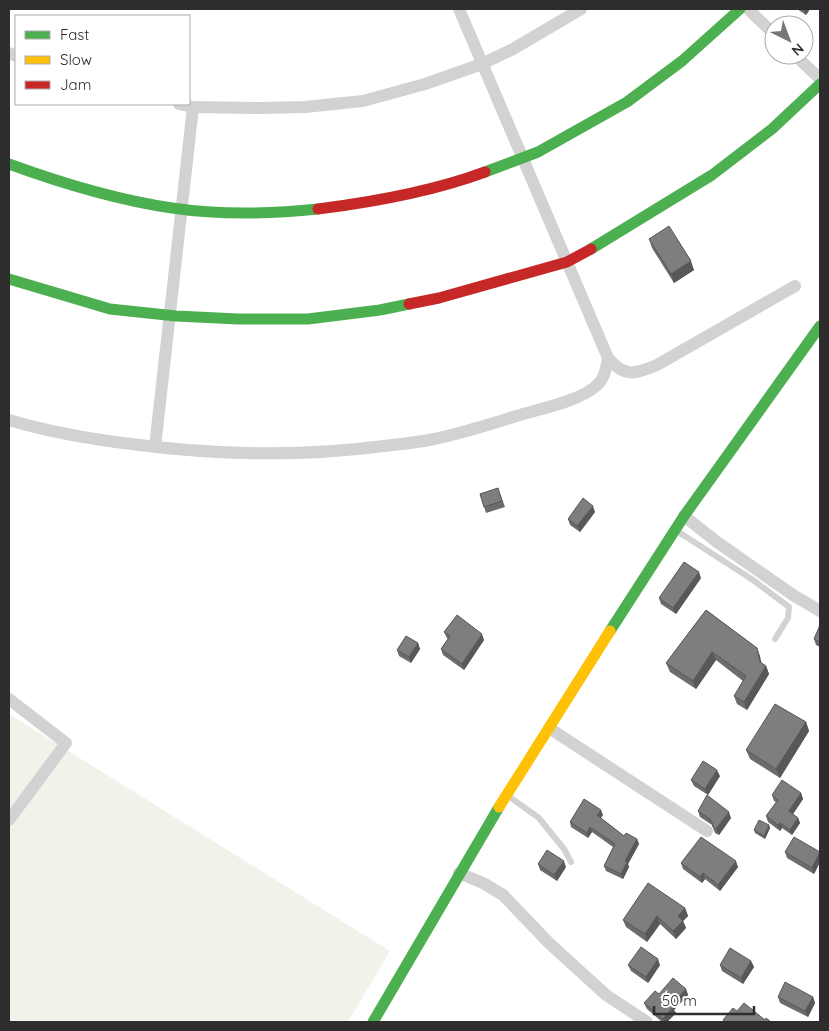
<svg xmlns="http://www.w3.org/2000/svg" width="829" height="1031" viewBox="0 0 829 1031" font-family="Quicksand,sans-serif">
	<rect width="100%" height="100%" fill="#fff"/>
	<path fill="#f1f3eb" d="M9,714L390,951L348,1022H9Z"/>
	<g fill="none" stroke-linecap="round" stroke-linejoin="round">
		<path stroke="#d2d2d2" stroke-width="6" d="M677,531L753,580L789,607L788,618L775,639
			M507,795L539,818L564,849L571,862"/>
		<path stroke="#d2d2d2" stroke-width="12" d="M459,9L608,358C625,378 634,374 657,365L795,286
			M748,9L774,34
			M9,53L16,56
			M795,55L820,79
			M179,104L193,107L259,108L305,107L363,101L425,84L482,64L513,49L581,9
			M9,420C49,432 90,439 131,444C215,455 300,457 384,446C399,444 414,443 429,440C460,434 490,424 520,415C540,409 583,400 597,385C605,378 606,368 608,358
			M155,447L193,107
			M684,516L717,542L793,595L820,611
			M9,699L66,743L9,820
			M549,728L707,831
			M459,873L483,883L503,895L549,943L606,995L647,1022"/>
		<path stroke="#4caf50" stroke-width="11" d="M9,164C61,183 117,200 172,208C219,215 271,214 318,209
			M485,172L538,152L627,102L682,61L740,9
			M591,249L712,175L772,129L820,84
			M9,279L110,309L176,316L238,319H308L380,310L409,304
			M610,631L684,516L820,326
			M373,1022L499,807"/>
		<path stroke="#ffc107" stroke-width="11" d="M499,807L610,631"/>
		<path stroke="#c62828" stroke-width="11" d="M318,209C374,202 431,192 485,172
			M409,304L439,298L567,262L591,249"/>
	</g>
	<path fill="#6c6c6c" d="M797,9H810L806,15Z
		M649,239L694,270L674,283L652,248Z
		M498,488L505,507L486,513L480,494Z
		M595,512L580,532L570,525L568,519Z
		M701,578L676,614L661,604L659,598Z
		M706,610L757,648L761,663L766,666L769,674L747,710L737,704L734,696L743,681L716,660L696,689L670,672L666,663Z
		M820,625V647L816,645L814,639Z
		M444,632L484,640L464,670L443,655L441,649L448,639L447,638Z
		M418,643L420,649L411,663L399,656L397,650Z
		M806,722L809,731L780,778L750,759L746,750Z
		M720,776L708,795L694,786L691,780Z
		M801,793L803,799L793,814L798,818L800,823L792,835L782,828L780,831L768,822L766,816L776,802L774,801L772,795Z
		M698,811L731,818L719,835L715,833L712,825L700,817Z
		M603,815L601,818L624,836L637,839L639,844L628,864L629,867L623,879L606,871L604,866L613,847L592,832L588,838L571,827L570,822Z
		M769,825L770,828L765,839L755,833L754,830Z
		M785,852H820V862L814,874L787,858Z
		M681,863L738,867L720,891L705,879L702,883L683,869Z
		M538,864L566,867L557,881L540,870Z
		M685,908L688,916L683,921L686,928L676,939L660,924L647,942L626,927L623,920Z
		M751,961L754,967L743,984L722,971L720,965Z
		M628,965H660L648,983L631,971Z
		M686,989L688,995L674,1010L676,1013L667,1022H662L647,1009L644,1003L659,994Z
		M778,997H813L815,1003L808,1017L780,1003Z"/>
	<path fill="#585858" d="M805,9H810L806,15L804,11Z
		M691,261L694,270L674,283L671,274Z
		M593,506L595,512L580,532L577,526Z
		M699,572L701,578L676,614L673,608Z
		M482,634L484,640L464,670L462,664Z
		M418,643L420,649L411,663L409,657Z
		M757,648L760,656L763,670L760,662Z
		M712,652L716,660L696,689L693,681Z
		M766,666L769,674L747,710L744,702Z
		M806,722L809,731L780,778L776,769Z
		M717,770L720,776L708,795L705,789Z
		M801,793L803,799L791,817L789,811Z
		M601,810L603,815L599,820L597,815Z
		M729,812L731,818L719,835L716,829Z
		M798,818L800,823L792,835L790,830Z
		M780,823L782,828L780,831L778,825Z
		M769,825L770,828L765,839L764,836Z
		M590,827L592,832L588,838L587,833Z
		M637,839L639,844L628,864L629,867L623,879L621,874L625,861Z
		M820,852V862L814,874L812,868Z
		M564,861L566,867L557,881L554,875Z
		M736,861L738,867L720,891L718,885Z
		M703,873L705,879L702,883L700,877Z
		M685,908L688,916L683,921L686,928L676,939L673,931L678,916Z
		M657,916L660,924L647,942L645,934Z
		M658,959L660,965L648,983L646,977Z
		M751,961L754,967L743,984L741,978Z
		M686,989L688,995L674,1010L676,1013L667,1022H664L663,1019L671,1005Z
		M813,997L815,1003L808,1017L805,1011Z"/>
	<path fill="#7e7e7e" stroke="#585858" d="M669,226L691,261L671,274L649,239Z
		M498,488L502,501L484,507L480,494Z
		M583,498L593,506L577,526L568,519Z
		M684,562L699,572L673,608L659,598Z
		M706,610L757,648L760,662L766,666L744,702L734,696L746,676L712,652L693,681L666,663Z
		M457,615L482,634L462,664L441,649L450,636L444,632Z
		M820,625V642L814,639Z
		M406,636L418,643L409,657L397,650Z
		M775,704L806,722L776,769L746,750Z
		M703,761L717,770L705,789L691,780Z
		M782,780L801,793L789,811L798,818L790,830L780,823L778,825L766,816L778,800L772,795Z
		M707,795L729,812L716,829L713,827L712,822L710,819L698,811Z
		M584,799L601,810L597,815L624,836L626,833L637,839L625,861L627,862L621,874L604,866L615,844L590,827L587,833L570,822Z
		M759,820L769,825L764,836L754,830Z
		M701,837L736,861L718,885L703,873L700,877L681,863Z
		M794,837L820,852L812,868L785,852Z
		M547,850L564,861L554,875L538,864Z
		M648,883L685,908L678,916L683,921L673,931L657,916L645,934L623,920Z
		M641,947L658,959L646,977L628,965Z
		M730,948L751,961L741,978L720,965Z
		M673,978L686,989L671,1005L673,1007L663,1019L644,1003L655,991L659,994Z
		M785,982L813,997L805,1011L778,997Z
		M744,1003L765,1020L766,1018L771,1022H726L723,1020L733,1008L737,1011Z"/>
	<rect width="829" height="1031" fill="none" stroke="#2d2d2d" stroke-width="20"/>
	<rect x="15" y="15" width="175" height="90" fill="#ffffff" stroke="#ababab"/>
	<rect x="25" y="31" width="25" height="8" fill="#4caf50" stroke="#ababab"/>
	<text x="60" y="40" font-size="15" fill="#2d2d2d">Fast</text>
	<rect x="25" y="56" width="25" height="8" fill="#ffc107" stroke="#ababab"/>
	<text x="60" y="65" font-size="15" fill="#2d2d2d">Slow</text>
	<rect x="25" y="81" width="25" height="8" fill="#c62828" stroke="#ababab"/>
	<text x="60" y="90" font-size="15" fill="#2d2d2d">Jam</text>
	<g transform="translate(789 40) rotate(138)"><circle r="24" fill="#ffffff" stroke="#ababab"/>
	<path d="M0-4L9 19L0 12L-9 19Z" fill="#767676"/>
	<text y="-8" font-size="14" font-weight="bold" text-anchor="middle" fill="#2d2d2d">N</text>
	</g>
	<path d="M654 1006v8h100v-8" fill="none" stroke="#2d2d2d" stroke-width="2.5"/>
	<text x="662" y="1006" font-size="15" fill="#2d2d2d" stroke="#ffffff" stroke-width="4" paint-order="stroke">50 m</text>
</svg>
